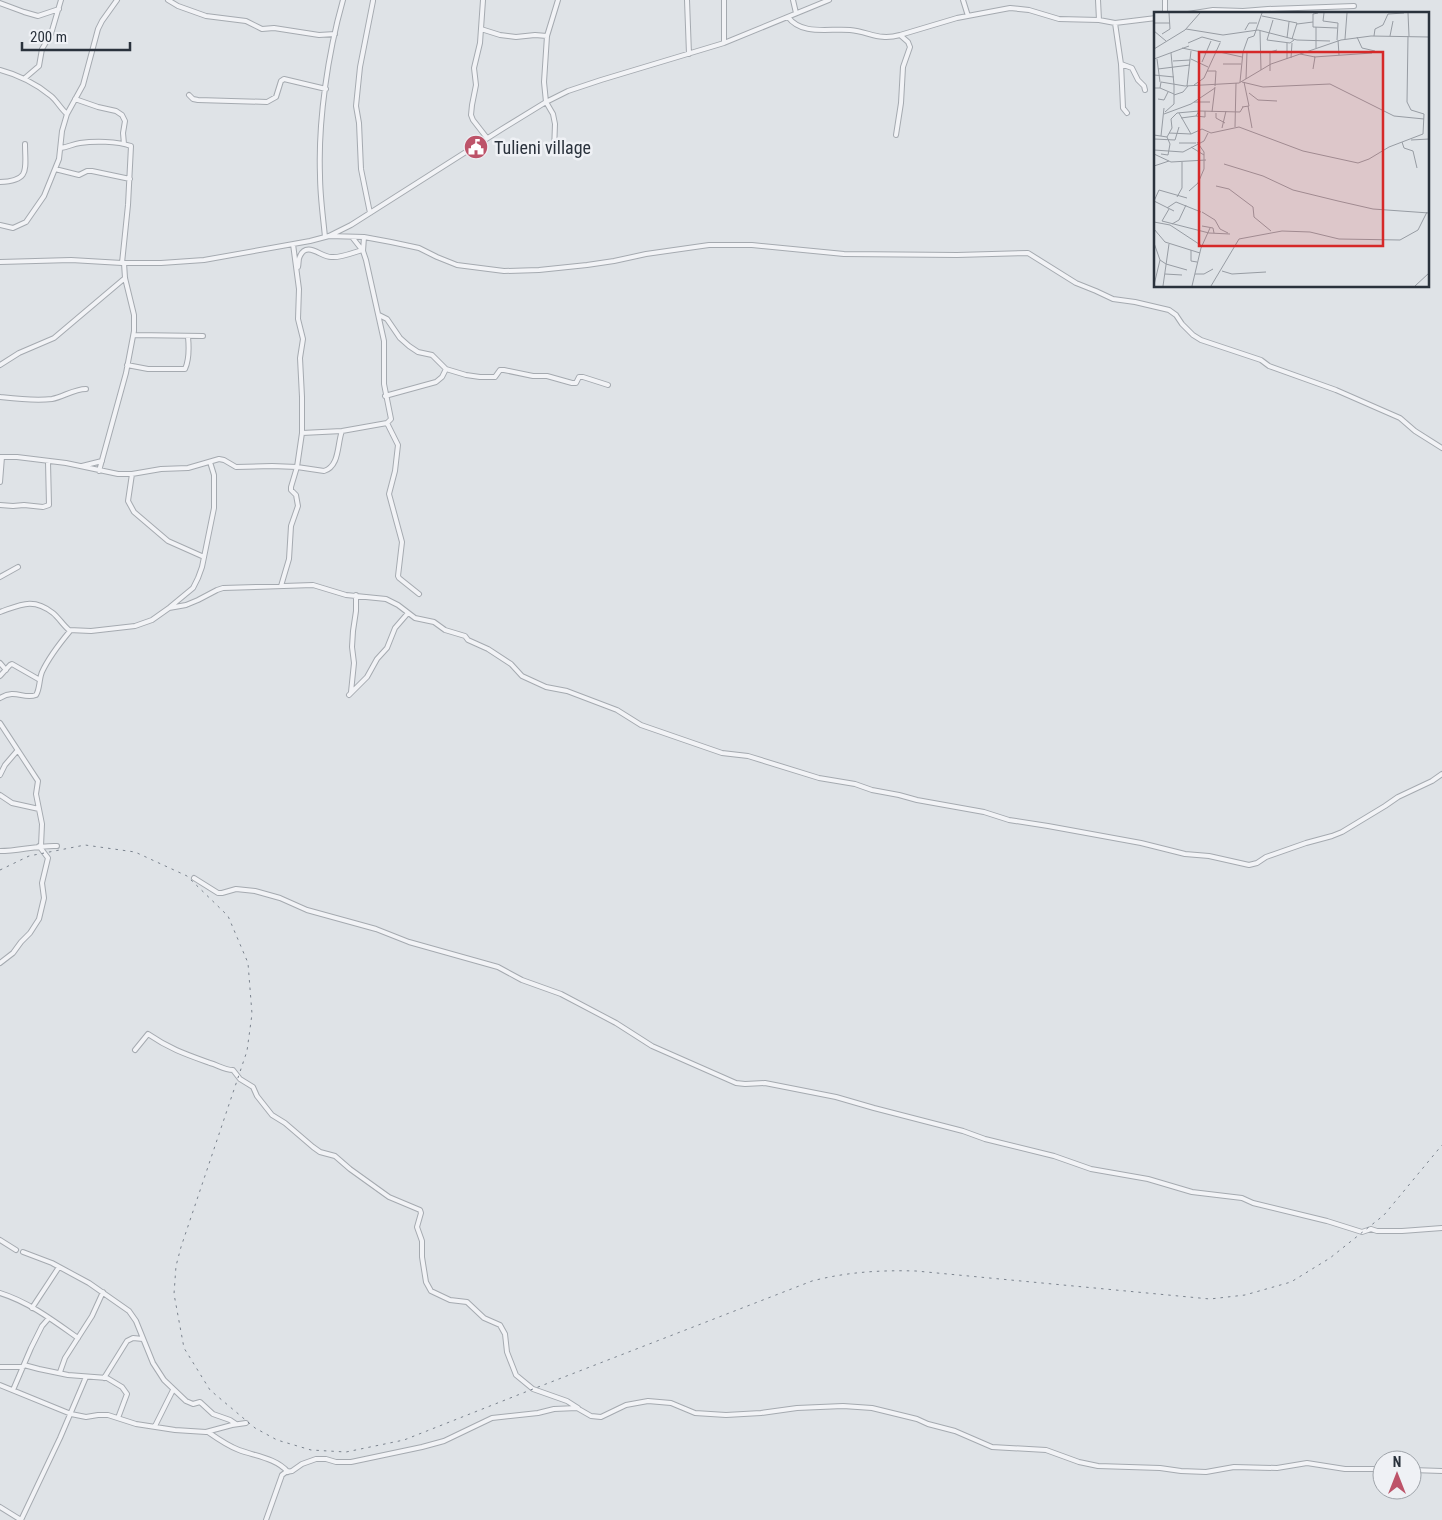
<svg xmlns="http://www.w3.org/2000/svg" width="1442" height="1520" viewBox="0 0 1442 1520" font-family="'Roboto Condensed',sans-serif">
	<rect width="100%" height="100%" fill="#dfe3e7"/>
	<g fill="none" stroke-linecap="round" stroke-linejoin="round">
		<g stroke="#a5aab0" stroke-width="6">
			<path id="minor" d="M168,0L178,6L206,16L246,21L262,29L274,28L319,35L335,34
				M483,0L480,43L474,68L476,85L472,105L471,115L473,120L487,138
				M687,0L689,54
				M724,0V43
				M793,0L796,13
				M963,0L968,16
				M1098,0L1099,20
				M0,3L24,12L38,16L59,9
				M1165,14V0
				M1188,14L1213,10L1243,11L1268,9L1354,6
				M788,17C802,36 830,28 850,30C870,32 879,41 900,35L908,42L910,47L903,67L901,103L896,135
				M1115,23L1121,64L1132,68L1138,80L1144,86L1145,90
				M481,29L500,35L516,37L535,35L547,36
				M900,35L957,18L1010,8L1029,10L1059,19L1099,20L1115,23L1156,18
				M1121,64L1123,108L1127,113
				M0,70C19,75 35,83 51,96C57,101 61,109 67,114
				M25,78L39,66L42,49L51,34L61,0
				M189,95L193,99L198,100L267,102L276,97L281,81L284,79L326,89
				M75,99L98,107L116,111L122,115L125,121L123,133L124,144
				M61,148C68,147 73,144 80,143C94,141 117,141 131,146L128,205L122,263
				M554,151L555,124L553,114L546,102L544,82L547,36L558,0
				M55,169L79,175L87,171H92L130,179
				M0,182C31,181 25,169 25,144
				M370,213L361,169L359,123L356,106L360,67L373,1
				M0,225L13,228L26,222L44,196L59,159L62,131L67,114L83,85L98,29L102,21L117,0
				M329,236L364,237L391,242L419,248L437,257L457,265L504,271L539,270L587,265L614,261L646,254L709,245H752L844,254L957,255L1028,253L1076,283L1096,291L1113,299L1135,302L1169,310L1176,315L1182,324L1193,335L1201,340L1261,360L1269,366L1336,390L1400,418L1415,431L1442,448
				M325,237C323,216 320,196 320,175C318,120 328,53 343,0
				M363,251L364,237
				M0,262L71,260L122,263H161L204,260L310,241L329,236L351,225L502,129L546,102L568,91L601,80L724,43L829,0
				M298,267C299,263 298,259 300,256C307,241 321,257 331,257C341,258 352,253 362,250
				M379,315L387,319L400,338L409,346L418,352L432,355L446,369L466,375L480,377H495L500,370H504L533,376H547L572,383H576L579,377H583L608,385
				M134,335L203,336
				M0,365L19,353L54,338L125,278
				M127,365L148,369H185C189,360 189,347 188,337
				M385,396L436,382L442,377L446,369
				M0,397C18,399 34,401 52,399C63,397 74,389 86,389
				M387,423L398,445L395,471L389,494L402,542L398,576L399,578L419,594
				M302,433L342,431L387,423L391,419L384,384V341L366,260L363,251L352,237
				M0,457H17L66,463L118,474H132L161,469L188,468L219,459L224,460L236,467L272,466L297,467L324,471C340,466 337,444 342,431
				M82,466L102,461
				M99,471L126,373L134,331V315L125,278L124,263
				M132,474L128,501L134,512L168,541L204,557
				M0,482L2,457
				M0,505L13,506L24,505L43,507L49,505L48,462
				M0,577L18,567
				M281,586L289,559L291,526L298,506L296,495L291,490V487L297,467L302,433V397L300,358L303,339L298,319L299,289L293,244
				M170,607L193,588L198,578L202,567L214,508V475L210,462
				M0,612C20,605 33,597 53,613C59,618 63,625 69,630L91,631L135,626L152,620L169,608L186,605L198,600L217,590L223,588L313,585L346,595L386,599L398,605L415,618L434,622L445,630L465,636L468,640L488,649L511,664L522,676L546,687L567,691L617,710L641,725L722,753L748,756L819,778L855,784L872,790L899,795L917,800L984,812L1009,820L1048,826L1141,843L1185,854L1209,856L1249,865L1257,863L1266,857L1306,843L1332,836L1342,832L1385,806L1398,797L1432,781L1442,774
				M0,663L6,670
				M0,676L10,665L12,664L40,680
				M351,692L354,663L352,647L353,631L356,611V595
				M349,695L367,677L377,659L387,648L395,628L408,613
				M0,698C16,688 23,700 36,695C40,689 39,679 42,672C49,657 60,643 70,631
				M0,723L38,781L36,794L42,824L41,846
				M0,775L5,765L17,751
				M0,795L12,803L39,809
				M0,851C19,851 38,845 57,846
				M194,878L218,893H222L236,889L255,891L280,898L307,910L376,929L409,942L498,967L522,980L561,994L616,1023L652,1046L736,1083L745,1084L765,1083L836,1097L874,1108L963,1131L985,1139L1054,1156L1091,1169L1148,1179L1192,1192L1242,1198L1253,1203L1327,1221L1362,1232L1371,1229L1377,1231H1402L1442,1228
				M0,963L13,953L21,942L30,933L39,919L44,898L42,883L48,858L39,846
				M135,1050L148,1034C170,1049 185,1054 210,1063C218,1065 224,1070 233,1070L240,1079L253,1087L257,1096L272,1115L285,1123L313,1147L320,1152L335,1156L350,1169L389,1197L420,1210L421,1213L417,1227L422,1241V1257L426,1282L431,1291L450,1300L467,1302L484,1318L500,1325L505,1334L507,1352L516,1375L533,1389L567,1401L578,1408
				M0,1240L16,1250
				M23,1252L52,1263L89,1283L129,1311L136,1321L153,1363L164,1380L186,1401L193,1404L200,1402L213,1414L230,1420L236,1424
				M0,1293C29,1302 54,1321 78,1338
				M32,1308L59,1267
				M24,1365L39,1369L68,1375L107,1378L122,1387L127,1394L118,1418
				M0,1367H23
				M60,1372L65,1358L92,1316L103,1292
				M104,1378L127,1341L133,1338L143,1339
				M0,1385L71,1414L86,1417L98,1415H108L136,1424L175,1430L206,1432L232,1425L246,1423
				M13,1390L31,1348L42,1326L49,1318
				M155,1426L173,1390
				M208,1432C218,1439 228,1446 239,1450C255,1456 276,1458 288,1472
				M1412,1470L1442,1471
				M0,1507L21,1520
				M21,1520L60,1438L86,1377
				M266,1520L282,1475L286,1472L292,1471L302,1464L316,1459H326L336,1462H351L422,1447L444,1441L492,1418L538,1413L554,1409L577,1408L591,1416L601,1417L626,1405L648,1401L671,1403L695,1413L726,1415L761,1413L797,1408L843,1406L872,1408L917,1419L928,1424L955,1431L992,1447L1046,1450L1079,1462L1098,1466L1160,1468L1181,1471L1206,1472L1234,1467L1277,1468L1307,1463L1345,1469H1382"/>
		</g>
		<use href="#minor" stroke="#f2f3f6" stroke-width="4"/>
		<path stroke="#7b838e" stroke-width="1" stroke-dasharray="2.5 5" stroke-linecap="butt" d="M0,870L29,856L85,845L135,852L187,876L228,916L248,963L252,1014L247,1051L181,1247L176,1266L174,1294L184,1348L210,1390L255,1428L277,1440L311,1450L346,1452L404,1440L533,1389L812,1281C847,1272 880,1270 916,1271L1210,1299L1245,1295L1291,1282L1330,1258L1384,1215L1442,1145"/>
	</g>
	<defs>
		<g id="civic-disc" transform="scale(1.25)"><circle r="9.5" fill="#bd5369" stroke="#eff1f5"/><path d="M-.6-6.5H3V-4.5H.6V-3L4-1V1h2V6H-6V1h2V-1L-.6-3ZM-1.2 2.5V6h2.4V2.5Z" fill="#fff"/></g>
	</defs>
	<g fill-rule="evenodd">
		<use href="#civic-disc" x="476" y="147"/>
	</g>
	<g text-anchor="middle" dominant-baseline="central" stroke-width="5" stroke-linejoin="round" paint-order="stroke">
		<g font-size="18" fill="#2a323c" stroke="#eff1f5" text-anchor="start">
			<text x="494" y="147">Tulieni village</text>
		</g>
	</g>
	<g transform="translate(1154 12)">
		<rect width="275" height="275" fill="#dfe3e7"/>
		<path fill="none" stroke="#979ca3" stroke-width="1" d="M164,1L159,2V15L183,16M170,1L169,9L184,11L183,28M254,1L255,24M108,4L143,11L138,27M119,8L113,28L136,31L140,28M0,11H16M143,12L159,10M32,17L69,23L104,18L143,28L176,29M91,18L95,11H103M0,19L12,29M106,19L107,58M8,22L16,17L15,1M220,24L221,17L229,13L234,2L250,1M236,24L239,9M203,25L208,36L221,39M133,26L135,10M191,27L193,1M184,28L185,43M34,31L48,25L67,30M133,31V47M28,36L52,41M162,36V15M0,37L31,18L46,1M61,39L88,45M17,41L20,73M146,42L161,45L159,57M160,45L218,41M137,46L138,31M0,47L35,34M3,47L6,70M37,47L54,55M19,49L36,48M48,50L57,29M69,52H87M4,57L36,53M53,59H62L61,74M116,59V40L123,38M0,63L20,65M92,67L93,40M86,70L89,40L94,26L100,24L108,1M88,70L109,75L176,72L240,104L270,107M40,73L50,66L66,31M33,74L37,39M0,76H6L7,70L31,74L85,71L117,52L187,28L217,24L275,25M6,76L20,82M95,81L104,88L123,89M20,83L29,80L34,74M4,87L10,88L14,80M40,90H56M94,94L98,116M88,95L95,94L90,70M11,100L20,92V73M58,100L61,75M25,101L37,122M62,101V106L71,111M10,102L37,92L61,76M42,104L51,105V99M27,106L42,104L45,99M81,115L82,71M68,116L72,99M15,121L37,122L48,117L57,121L85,115L149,139L204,151L215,147L235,135L269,122L270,102L257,98L253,90L254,24M0,123L13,125L18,116L17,107L23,101L45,99L86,100L89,95M7,124L10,96M0,127L21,128L25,115M257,128L275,127M43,130L50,140V148M248,130L250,136L259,139L263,156M25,131H42M37,135L50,143M0,138L29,140L50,129L54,121M0,142L17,150L52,148M7,142L14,143L16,132L13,125M70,152L109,164L139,178L184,189L219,197L275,201M0,154L15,149M62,174L75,177L99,195L100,205L117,219M5,178L0,189L20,199M5,178L33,186M35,179L44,171L50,157V148M23,185L28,176V150M13,196L22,190L47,200M15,197L8,209L55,221L76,222M48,200L61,208L66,217L74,221M0,210L16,213L48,234M18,212L25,208L32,193M48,214L59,216L60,221M0,217L11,230L46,241M0,231L6,248L12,252M37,238V249L43,250M12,252L33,258M68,259L78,262L112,260M11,262L28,263M41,262H50L59,257M0,273L6,248M9,274L15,232M38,274L47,236L56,216M57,274L85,227L128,219L156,220L185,227L246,228L264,218L273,200M261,274L275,261"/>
		<path fill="#d62828" fill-opacity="0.15" stroke="#d62828" stroke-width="2.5" d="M45,40H229V234H45Z"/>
		<rect width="275" height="275" fill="none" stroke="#2a323c" stroke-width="2.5"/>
	</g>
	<g transform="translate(1397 1475)"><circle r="24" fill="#eff1f5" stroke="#a0a5ab"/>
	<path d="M0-4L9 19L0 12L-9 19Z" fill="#bd5369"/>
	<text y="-8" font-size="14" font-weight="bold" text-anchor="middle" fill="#2a323c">N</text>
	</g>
	<path d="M22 42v8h108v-8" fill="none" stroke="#2a323c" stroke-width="2.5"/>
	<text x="30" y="42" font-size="15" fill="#2a323c" stroke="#eff1f5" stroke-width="4" paint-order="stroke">200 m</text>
</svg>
